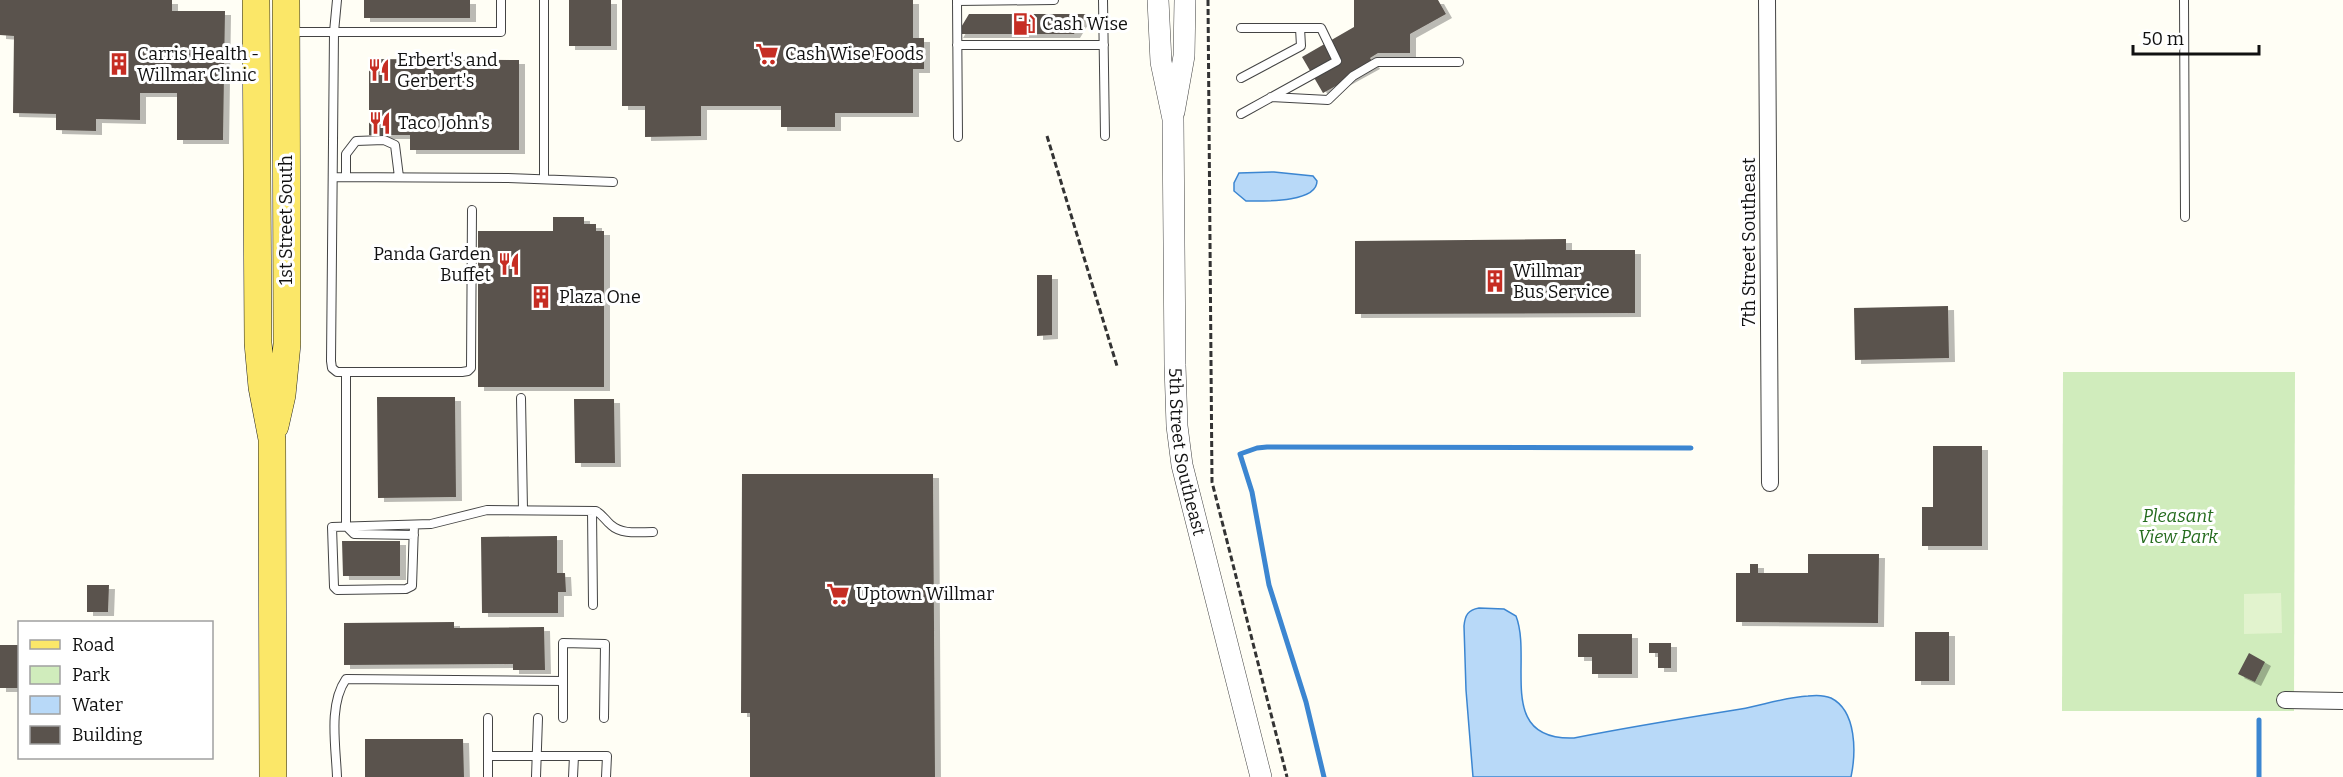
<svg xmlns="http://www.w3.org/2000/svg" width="2343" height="777" viewBox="0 0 2343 777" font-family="Bitter,serif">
	<defs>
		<filter id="shadow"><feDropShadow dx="6" dy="4" stdDeviation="0" flood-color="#0004"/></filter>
	</defs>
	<rect width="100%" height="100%" fill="#fffef5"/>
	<path fill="#d0ecbc" d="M2063,372H2295L2294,711H2062Z"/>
	<path fill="#e2f3ce" d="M2281,593L2282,633L2244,634V594Z"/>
	<path fill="#b8d9f8" stroke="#3c86d1" stroke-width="1.5" d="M1274,172L1313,176L1317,181C1317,203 1263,201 1246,201L1234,191V183L1239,173Z
		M1479,608L1504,609L1516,616C1533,660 1495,741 1574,738C1629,727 1685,718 1741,709C1763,705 1786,697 1808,696C1816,695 1824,695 1831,698C1857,711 1856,753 1851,777H1473L1466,690L1464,626C1465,615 1468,610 1479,608Z"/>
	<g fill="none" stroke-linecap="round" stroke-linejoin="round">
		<path stroke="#3c86d1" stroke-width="5" d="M1324,777L1306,702L1269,585L1252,492L1240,454L1257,448L1267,447L1691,448
			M2259,777V720"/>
	</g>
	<path fill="#5a534d" filter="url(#shadow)" d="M0,0H172V11H225L223,140H177V93H140V120L96,119V131L56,130V114L13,113L14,36L0,35Z
		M364,0H470V18H364Z
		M569,0H611V46H569Z
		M622,0H913V38H924V69H913V113H835V127H781V106H701V136L645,137V106H622Z
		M1354,0H1438L1446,14L1410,34V53H1378L1370,58L1374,65L1323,93L1302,57L1354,27Z
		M969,14H1086L1074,34H957Z
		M369,59L519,60V150H410V135H369Z
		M553,217H584V224H596V231H604V387H478V231H553Z
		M1566,239V250H1635V313L1355,314V241Z
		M1037,275H1052V335L1037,336Z
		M1948,306L1949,358L1855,360L1854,308Z
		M377,397H455L456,497L378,498Z
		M574,399H614L615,463H575Z
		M1933,446H1982V546H1922V507H1933Z
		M742,474H933L935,777H750V713H741Z
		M557,536V573H565L566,592H558V613H482L481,537Z
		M342,541H400V576H343Z
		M1808,554H1879L1878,623L1736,622V573H1750V564H1758V573H1808Z
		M87,585H109L108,612H87Z
		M454,622V628L544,627L545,670H513V664L344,665V623Z
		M1915,632H1949V681H1915Z
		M1578,634H1632V674H1592V657H1578Z
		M1649,643H1671V668H1658V653H1649Z
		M0,645H20V688H0Z
		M2249,653L2265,662L2255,682L2238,674Z
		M365,739H463L464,777H365Z"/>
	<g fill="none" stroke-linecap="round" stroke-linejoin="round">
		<g stroke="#444" stroke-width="10">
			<path id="service" d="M337,0L334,32H501V0
				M544,0V179
				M1103,0L1105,136
				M2184,0L2185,217
				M290,32H334L331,361L332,368L337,372H462L468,371L471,368L472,210
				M957,45H1104
				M1241,78L1301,46L1300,28
				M1271,97L1328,100L1353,76L1377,62H1459
				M1241,114L1337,61L1321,28H1241
				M958,137L957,1L1054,0
				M334,177L508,178L613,182
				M346,177V154L356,141L384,140L395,145L399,177
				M346,373V526L354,534L414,535
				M521,398L523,510
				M592,511L593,605
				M414,525L412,586L406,589L337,590L334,587L332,527L431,524L487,510L596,511C603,515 605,520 611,525C622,535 639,532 653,532
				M563,718V643L605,644L604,718
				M488,756H607L606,777
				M337,777C336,747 328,705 346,679L563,681
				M488,777V718
				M536,777L538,718
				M573,777L574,756"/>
		</g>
		<g stroke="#444" stroke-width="18">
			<path id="minor" d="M1767,0L1770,483
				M2285,700L2343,701"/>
		</g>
		<g stroke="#444" stroke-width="22">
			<g id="tertiary">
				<path id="s1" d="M1158,0L1161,62L1173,119L1175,365L1177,426L1182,465L1261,777"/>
				<path d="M1174,112L1184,56L1185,0"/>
			</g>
		</g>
		<g stroke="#222" stroke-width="28">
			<path id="primary" d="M256,0L258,343L262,387L272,439L273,777
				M275,426L282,395L287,344L286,0"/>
		</g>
		<path stroke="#333" stroke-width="3" stroke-dasharray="6 3" stroke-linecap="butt" d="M1208,0L1212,482L1287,777
			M1047,136L1117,366"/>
		<use href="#service" stroke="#fff" stroke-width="8"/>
		<use href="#minor" stroke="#fff" stroke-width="16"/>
		<use href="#tertiary" stroke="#fff" stroke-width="21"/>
		<use href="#primary" stroke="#fbe768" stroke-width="27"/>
	</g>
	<defs>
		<g id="fuel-bare" transform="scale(1.8)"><path d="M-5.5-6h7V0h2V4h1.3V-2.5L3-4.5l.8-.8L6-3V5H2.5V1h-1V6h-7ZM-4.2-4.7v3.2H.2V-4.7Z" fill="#c62d23" stroke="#fff" stroke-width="2.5" paint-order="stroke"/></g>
		<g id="supermarket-bare" transform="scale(1.8)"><path d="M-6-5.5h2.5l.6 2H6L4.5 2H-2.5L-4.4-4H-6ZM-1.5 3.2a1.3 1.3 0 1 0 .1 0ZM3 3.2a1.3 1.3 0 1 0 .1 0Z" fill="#c62d23" stroke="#fff" stroke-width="2.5" paint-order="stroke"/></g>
		<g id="building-bare" transform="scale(1.8)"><path d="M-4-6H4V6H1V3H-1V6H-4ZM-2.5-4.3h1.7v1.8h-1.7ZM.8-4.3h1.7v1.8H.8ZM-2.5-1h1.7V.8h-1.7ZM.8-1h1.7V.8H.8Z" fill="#c62d23" stroke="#fff" stroke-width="2.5" paint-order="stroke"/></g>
		<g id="restaurant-bare" transform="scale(1.8)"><path d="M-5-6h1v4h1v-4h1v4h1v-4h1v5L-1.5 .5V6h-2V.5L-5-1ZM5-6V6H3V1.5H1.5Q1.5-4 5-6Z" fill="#c62d23" stroke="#fff" stroke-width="2.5" paint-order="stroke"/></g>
	</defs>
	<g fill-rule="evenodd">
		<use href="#fuel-bare" x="1024" y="24"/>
		<use href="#supermarket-bare" x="767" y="54"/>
		<use href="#building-bare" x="119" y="64"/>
		<use href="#restaurant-bare" x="379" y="70"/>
		<use href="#restaurant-bare" x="380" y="123"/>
		<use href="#restaurant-bare" x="509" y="264"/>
		<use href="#building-bare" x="1495" y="281"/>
		<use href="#building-bare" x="541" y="297"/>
		<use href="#supermarket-bare" x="838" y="594"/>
	</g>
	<g text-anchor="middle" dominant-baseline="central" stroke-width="6" stroke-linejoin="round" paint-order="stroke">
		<g font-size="18" fill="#111" stroke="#fff" text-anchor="start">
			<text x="1042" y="24">Cash Wise</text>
			<text x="137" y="54">Carris Health -<tspan x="137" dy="21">Willmar Clinic</tspan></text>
			<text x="785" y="54">Cash Wise Foods</text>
			<text x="397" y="60">Erbert's and<tspan x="397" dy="21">Gerbert's</tspan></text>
			<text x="398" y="123">Taco John's</text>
			<text x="491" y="254" text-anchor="end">Panda Garden<tspan x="491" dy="21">Buffet</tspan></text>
			<text x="1513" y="271">Willmar<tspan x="1513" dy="21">Bus Service</tspan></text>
			<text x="559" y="297">Plaza One</text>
			<text x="856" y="594">Uptown Willmar</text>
		</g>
		<g font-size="18" fill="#111" stroke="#fff">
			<text transform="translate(286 220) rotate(-90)">1st Street South</text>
			<text transform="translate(1749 242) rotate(-90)">7th Street Southeast</text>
			<text stroke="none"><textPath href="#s1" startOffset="454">5th Street Southeast</textPath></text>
		</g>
		<g font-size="18" font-style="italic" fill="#256c1e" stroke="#fff">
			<text x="2178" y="516">Pleasant<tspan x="2178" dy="21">View Park</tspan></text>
		</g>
	</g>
	<rect x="18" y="621" width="195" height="138" fill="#ffffff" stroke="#a0a0a0" stroke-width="1.5"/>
	<rect x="30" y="640" width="30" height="9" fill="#fbe768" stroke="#a0a0a0" stroke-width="1.5"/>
	<text x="72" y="651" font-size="18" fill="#111111">Road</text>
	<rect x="30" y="666" width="30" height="18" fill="#d0ecbc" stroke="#a0a0a0" stroke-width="1.5"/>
	<text x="72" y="681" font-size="18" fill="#111111">Park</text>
	<rect x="30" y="696" width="30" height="18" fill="#b8d9f8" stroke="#a0a0a0" stroke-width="1.5"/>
	<text x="72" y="711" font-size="18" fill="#111111">Water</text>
	<rect x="30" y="726" width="30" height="18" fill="#5a534d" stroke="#a0a0a0" stroke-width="1.5"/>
	<text x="72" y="741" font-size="18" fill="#111111">Building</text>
	<path d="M2133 45v9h126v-9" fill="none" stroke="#111111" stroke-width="3"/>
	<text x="2142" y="45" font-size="18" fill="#111111" stroke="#ffffff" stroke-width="4.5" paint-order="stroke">50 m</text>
</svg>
